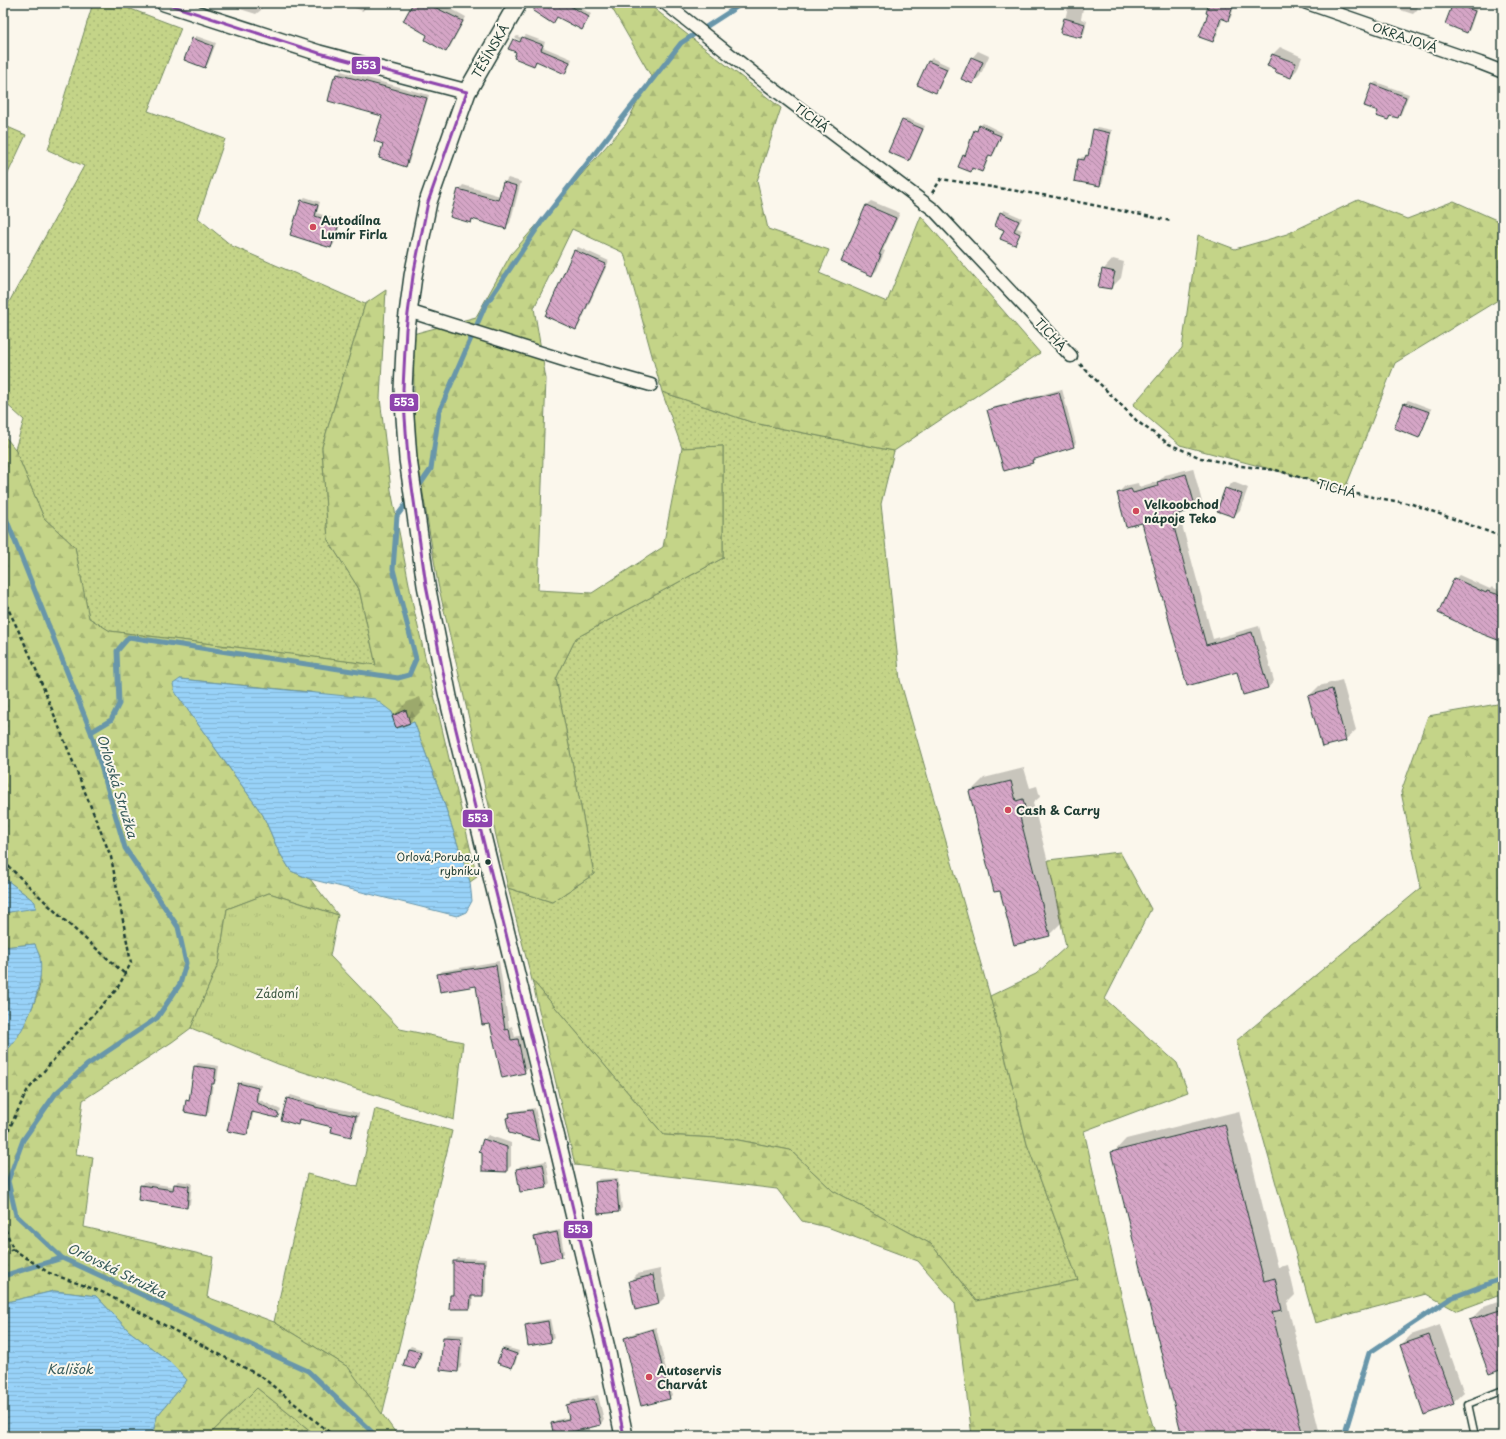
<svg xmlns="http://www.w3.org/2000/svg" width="1506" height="1439" viewBox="0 0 1506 1439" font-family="'Playpen Sans',sans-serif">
	<defs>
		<pattern id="grass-dots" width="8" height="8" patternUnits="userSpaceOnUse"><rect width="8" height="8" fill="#c4d488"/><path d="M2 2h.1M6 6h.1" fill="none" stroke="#a8b776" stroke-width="1.8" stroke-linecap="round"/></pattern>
		<pattern id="forest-firs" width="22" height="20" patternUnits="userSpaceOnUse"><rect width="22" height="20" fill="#c4d488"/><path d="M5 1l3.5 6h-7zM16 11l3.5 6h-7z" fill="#a8b776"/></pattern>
		<pattern id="park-tufts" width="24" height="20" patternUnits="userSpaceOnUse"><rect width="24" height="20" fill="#c4d488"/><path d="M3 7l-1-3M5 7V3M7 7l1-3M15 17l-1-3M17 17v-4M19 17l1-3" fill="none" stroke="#a8b776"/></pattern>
		<pattern id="water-rules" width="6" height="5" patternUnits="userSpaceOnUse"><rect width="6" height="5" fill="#98d2f8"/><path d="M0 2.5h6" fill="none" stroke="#83b5d5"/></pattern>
		<pattern id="building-back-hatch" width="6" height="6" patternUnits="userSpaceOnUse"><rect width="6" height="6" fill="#d5a5c6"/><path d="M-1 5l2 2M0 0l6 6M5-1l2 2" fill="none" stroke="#ac88a2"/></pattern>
	</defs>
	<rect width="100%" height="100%" fill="#fbf7ec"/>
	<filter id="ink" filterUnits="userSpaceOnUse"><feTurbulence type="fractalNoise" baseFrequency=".025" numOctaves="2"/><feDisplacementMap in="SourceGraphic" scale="8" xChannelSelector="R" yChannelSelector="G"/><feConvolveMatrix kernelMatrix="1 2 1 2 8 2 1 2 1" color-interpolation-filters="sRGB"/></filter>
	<g filter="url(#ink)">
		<path fill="url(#grass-dots)" stroke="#72885e" d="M93,3H115L181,28L148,111L225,139L198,218L232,246L365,304L322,447L328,540L359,589L376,665L110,631L89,618L75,547L44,518L15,449L24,420L3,401V313L84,166L48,150Z
			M3,125L26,135L3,184Z
			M662,392L754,423L894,451L881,504L900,680L990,996L1027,1144L1078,1280L976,1301L931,1244L833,1191L790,1150L733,1139L664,1135L532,980L508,888L552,902L594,874L556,679L576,638L723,558V446L682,448Z
			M375,1109L452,1131L382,1415L348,1367L274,1322L307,1174L358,1187Z
			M257,1388L317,1436H208Z"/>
		<path fill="url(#forest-firs)" stroke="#72885e" d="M609,3H647L781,108L757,181L768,229L829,250L819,273L887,302L921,216L1040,353L894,451L754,423L662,392L624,253L572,229L534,308L546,379L538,590L592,593L663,547L682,448L723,446V558L576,638L556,679L594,874L552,902L508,888L438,584L415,445L413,334L476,317L511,254L626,124L651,76Z
			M1358,200L1407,219L1454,201L1503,223V297L1395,363L1345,489L1180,445L1133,405L1182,348L1198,235L1235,249L1287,234Z
			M386,290L380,398L391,490L414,610L477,877L470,882L443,800L414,722L398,728L392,712L310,692L180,679L175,692L263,815L278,850L291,871L310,879L338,915L269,893L227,909L219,962L191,1028L172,1042L83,1100L76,1154L93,1157L84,1227L213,1257L207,1297L274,1322L348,1367L398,1436H317L257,1388L208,1436H152L157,1416L187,1380L170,1362L129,1331L96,1296L54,1291L3,1303V1054C18,1041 36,1004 40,984C41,975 36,954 35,944L3,947V913L10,912L35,902L3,877V434L15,449L44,518L75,547L89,618L110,631L376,665L359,589L328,540L322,447L365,304Z
			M1503,703V1294L1457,1311L1426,1294L1315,1323L1236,1041L1421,888L1401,792L1428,716Z
			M1120,852L1151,909L1105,999L1177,1063L1188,1092L1084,1131L1145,1400L1156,1436H972L955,1303L918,1261L830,1228L802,1221L777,1189L575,1165L532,980L664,1135L733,1139L790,1150L833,1191L931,1244L976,1301L1078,1280L1027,1144L990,996L1036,974L1066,947L1048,860Z"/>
		<path fill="url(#park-tufts)" stroke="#72885e" d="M269,893L338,915L330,956L400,1029L463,1042L454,1120L278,1064L191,1028L219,962L227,909Z"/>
		<path fill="url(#water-rules)" stroke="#6896aa" d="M180,679L375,699L392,712L398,728L414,722L443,800L470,882L472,901L466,912L457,916L310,879L291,871L278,850L263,815L175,692L173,684Z
			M3,877L35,902L36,908L3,913Z
			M35,944C36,948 39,954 40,958C45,986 24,1036 3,1054V947Z
			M54,1291L96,1296L129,1331L170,1362L187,1380L157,1416L152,1436H3V1303Z"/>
		<path fill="#0003" d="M238,3H263L261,10L256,14L237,8Z
			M340,3H367L363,11Z
			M414,3H437L445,7L446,6L466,17L450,47L446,51L429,35Z
			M539,3H573L591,14L581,29L558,16L553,23Z
			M1069,3H1084L1081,19L1087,21L1084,34L1080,37L1062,32Z
			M1211,3H1235L1231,17L1228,20L1223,18L1216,38L1213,41L1201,37Z
			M1378,3H1419L1417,10L1413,14Z
			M1454,3H1475L1474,7L1477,8L1470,29L1467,32L1446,23Z
			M526,35L545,42L543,47L572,59L568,70L565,73L538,61L534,65L524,44L525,43L515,38L517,36L522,38Z
			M196,36L216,43L208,64L205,67L193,39Z
			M1280,47L1302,57L1297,70L1290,77L1269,65L1273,54Z
			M978,51L989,56L980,76L973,83L972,58Z
			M932,58L949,66L939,89L936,92L918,85L929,61Z
			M341,71L429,95L409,162L406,166L385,143L383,115L335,77Z
			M1376,82L1409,94L1401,114L1398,117L1391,116L1388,119L1379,110L1372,85Z
			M906,118L925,126L912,157L909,160L903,121Z
			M983,123L1003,133L995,152L992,155H990L985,168L982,171L974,168L971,171L964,155L967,152L975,131Z
			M1097,127L1112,130L1103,182L1100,185L1079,160L1082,157H1086L1090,153L1094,130Z
			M508,178L521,182L510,223L505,227L474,218L471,222L459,190L463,185L500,196L504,183Z
			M305,197L320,202L317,213L341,221L334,244L331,247L302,200Z
			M871,201L900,213L883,250L885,251L877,270L872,275L866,205Z
			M1004,210L1022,218L1017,228L1022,230L1017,241L1014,244L1006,229L1001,213Z
			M578,247L609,261L579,326L576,329L546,315L575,250Z
			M1113,259L1124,262L1121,278L1111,288L1103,270Z
			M1062,389L1076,443L1073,446L1035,458V459L1032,462L988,411L991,408Z
			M1408,400L1432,409L1421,434L1418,437L1395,427L1405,403Z
			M1193,468L1202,502L1195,508L1179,514L1213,639L1259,626L1274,681L1268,688L1237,671L1188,684L1143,522L1118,493L1125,486L1138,483L1139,487L1159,481L1165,475Z
			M1233,482L1248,488L1240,510L1234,516L1226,489Z
			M1459,575L1490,589L1492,587L1503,592V641L1455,579Z
			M1342,680L1356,730L1345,740L1309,696L1319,686Z
			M420,697L424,708L410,722L396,727L393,716L407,702Z
			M1024,768L1030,788L1037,786L1040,797L1033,803L1063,921L1049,935L1001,889L970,792L984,778Z
			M499,961L509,1027L512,1026L515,1037L521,1035L528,1068L524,1072L490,1023L476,985L438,975L442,971Z
			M198,1063L219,1066L217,1080L213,1084L209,1112L206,1115L187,1101L191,1098L195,1066Z
			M242,1081L261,1085L258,1099L281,1110L277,1116L254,1111L249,1131L246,1134L239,1084Z
			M291,1095L317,1103V1104L359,1113L354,1133L351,1136L333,1126L301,1119L298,1124L288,1098Z
			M535,1108L541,1137L538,1140L507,1118L514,1111Z
			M1239,1111L1278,1267L1288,1265L1295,1295L1287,1303L1319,1430L1313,1436H1183L1113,1153L1126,1139Z
			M488,1135L511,1143V1166L506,1171L484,1140Z
			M546,1161L550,1184L546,1187L517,1170L520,1166Z
			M618,1178L622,1208L619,1211L596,1182L599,1179Z
			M178,1181L192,1183L190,1204L186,1207L139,1199L141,1185L144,1182L175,1187V1184Z
			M560,1230L564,1253L561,1256L535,1237L538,1234Z
			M458,1258L486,1259V1292L483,1295H473V1305L470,1308L451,1295L454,1291V1262Z
			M660,1269L666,1296L659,1303L630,1281L637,1274Z
			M1503,1300V1368L1470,1321L1484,1307Z
			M550,1319L554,1338L550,1341L526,1325L529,1322Z
			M1440,1325L1464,1393L1453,1403L1401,1345L1411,1335Z
			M656,1327L672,1395L669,1398L625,1338L628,1335Z
			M447,1334L464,1335L461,1367L458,1370L444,1337Z
			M411,1346L423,1350L418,1365L415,1368L408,1349Z
			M505,1347L519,1351L515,1364L512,1367L502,1350Z
			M598,1395L604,1420L600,1424L589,1427L591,1436H568L567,1432L552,1424L556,1420L570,1417L567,1405L571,1401Z"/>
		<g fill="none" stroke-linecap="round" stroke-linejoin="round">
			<path stroke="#6896aa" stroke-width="5" d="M417,489L431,469L439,412L485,306L542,221L681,43L743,3
				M3,511L91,732L125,848L178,927L186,963L180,984L157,1018L87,1065L56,1093L23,1140L8,1181L16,1215L62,1258L308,1371L376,1436
				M91,732L111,720L119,704L117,651L129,637L398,678L409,675L416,659L393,569L397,516L409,500
				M3,1276L62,1258
				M1344,1436L1369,1353L1451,1298L1503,1278"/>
		</g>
		<path fill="url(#building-back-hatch)" stroke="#1f3d34" d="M413,3H426L463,21L446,52L425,40L427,35L403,21Z
			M532,3H566L589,17L582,30L557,17L553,24L533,11L537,5Z
			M1209,3H1234L1228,21L1221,18L1213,42L1199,37L1208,14L1206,13Z
			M1453,3L1475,11L1467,33L1445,24Z
			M1064,18L1085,24L1081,38L1060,33Z
			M522,37L543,45L541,50L570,62L565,74L536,61L534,66L514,58L516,52L508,49L513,39L520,42Z
			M192,38L213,46L205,68L184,60Z
			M1272,54L1296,63L1291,78L1275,72V69L1267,66Z
			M971,57L983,62L973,84L961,79Z
			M928,61L947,69L936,93L917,85Z
			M337,74L427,98L406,167L379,158L383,144L374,141L382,116L328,101L334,77H336Z
			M1372,84L1406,97L1398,118L1390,116L1388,120L1376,116L1378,111L1364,106Z
			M902,120L923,129L909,161L888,152Z
			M979,125L992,131L991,132L1001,136L992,156L989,155L982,172L972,168L971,172L958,167L963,155L965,156L974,130L977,131Z
			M1093,129L1110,133L1100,186L1074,181L1078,159L1084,160L1086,155L1088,156Z
			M503,182L517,186L506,229L472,219L471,223L450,217L458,189L498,200Z
			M301,200L318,205L315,216L339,224L331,248L290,235Z
			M866,205L896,218L879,255H881L872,276L841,262Z
			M1000,212L1019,221L1014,231L1020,234L1015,245L1000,239L1004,230L995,226Z
			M574,250L606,264L576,330L545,316Z
			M1102,269L1115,272L1111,289L1098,287Z
			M1059,392L1074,447L1032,460L1033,463L1004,471L987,410Z
			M1404,403L1430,412L1419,438L1394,428Z
			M1186,474L1196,509L1171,516L1206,645L1252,632L1268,688L1243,695L1237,672L1187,686L1142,523L1126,527L1117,493L1131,489L1133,493L1158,486L1157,482Z
			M1225,488L1242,494L1234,517L1217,511Z
			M1454,578L1486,593L1487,591L1503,596V642L1472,630V629L1438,613Z
			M1332,689L1346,741L1322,747L1308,696Z
			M406,710L410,723L396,728L392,716Z
			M1011,781L1016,801L1023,799L1026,812L1019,813L1050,936L1014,945L1000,891L994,892L969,791Z
			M496,965L505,1030L509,1029L511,1040L518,1039L525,1073L502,1078L490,1024L482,1025L476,986L440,992L437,974Z
			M194,1066L216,1069L214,1084H211L206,1116L184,1112L186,1100L189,1101Z
			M238,1083L258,1088L256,1102L279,1114L277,1118L252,1112L247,1135L227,1131Z
			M287,1098L315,1106V1107L356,1116L351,1137L331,1132L332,1127L299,1119L298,1125L281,1120Z
			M532,1110L539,1141L509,1133L506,1118L510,1117L509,1113Z
			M1225,1124L1264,1281L1275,1278L1282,1310L1272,1312L1303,1436H1182L1111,1152Z
			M483,1139L507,1147V1172L482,1171V1153L479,1152Z
			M543,1164L547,1188L520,1192L516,1169Z
			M616,1180L619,1212L598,1214L595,1182Z
			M174,1184L189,1186L187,1208L138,1200L140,1185L173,1190Z
			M557,1232L562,1257L540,1262L534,1237Z
			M453,1261L484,1262L483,1296H471L470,1309H449L450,1295H453Z
			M653,1275L659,1304L635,1310L629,1281Z
			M1503,1309V1369L1489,1374L1469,1320Z
			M548,1321L551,1342L528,1346L525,1325Z
			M653,1329L670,1399L641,1406L624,1338Z
			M1429,1335L1454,1404L1424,1415L1400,1345Z
			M443,1337L461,1338L458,1372L440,1370Z
			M408,1349L421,1352L415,1369L403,1366Z
			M502,1349L517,1354L512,1368L497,1363Z
			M594,1399L601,1425L554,1436L551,1423L569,1419L566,1405Z"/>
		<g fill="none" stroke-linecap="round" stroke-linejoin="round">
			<g stroke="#1f3d34" stroke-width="9">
				<path id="service" d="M1475,1436L1468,1404L1503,1390"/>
			</g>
			<g stroke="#1f3d34" stroke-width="15">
				<path id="minor" d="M665,3L767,84L934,210L1071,356
					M1307,3L1480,63L1503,72
					M408,311L583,366L651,385"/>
			</g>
			<g stroke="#1f3d34" stroke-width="18">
				<path id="tertiary" d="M164,3L319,53L467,92"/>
			</g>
			<g stroke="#1f3d34" stroke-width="20">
				<path id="secondary" d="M518,3L467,92L428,202L413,276L406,329L403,389L408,459L426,585L448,697L560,1154L606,1348L624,1436"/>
			</g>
			<path stroke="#1f3d34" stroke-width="2.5" stroke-dasharray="4 3" stroke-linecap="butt" d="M932,193L941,179L1049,196L1171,221
				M1080,364L1138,422L1169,444L1201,458L1241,466L1276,470L1351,493L1412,504L1503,537
				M3,598L31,657L111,857L131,963L117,989L72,1038L27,1091L3,1142
				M3,861L63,919L125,974
				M3,1223L13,1249L49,1273L102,1292L262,1377L334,1436
				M3,1253L13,1249"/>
			<use href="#service" stroke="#fbf7ec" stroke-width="6"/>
			<use href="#minor" stroke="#fbf7ec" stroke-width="12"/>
			<use href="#tertiary" stroke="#fbf7ec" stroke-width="15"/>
			<use href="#secondary" stroke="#fbf7ec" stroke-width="17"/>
			<g stroke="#fbf7ec" stroke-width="6">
				<path id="bus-1" d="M164,3L319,53L467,92L428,202L413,276L406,329L403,389L408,459L426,585L448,697L560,1154L606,1348L624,1436"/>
			</g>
			<use href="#bus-1" stroke="#8e44ad" stroke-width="3"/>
		</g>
	</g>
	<g fill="#d1495b" stroke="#fbf7ec" stroke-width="1.5">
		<circle cx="313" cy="227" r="4"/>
		<circle cx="1136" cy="511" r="4"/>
		<circle cx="1008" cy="810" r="4"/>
		<circle cx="649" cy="1377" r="4"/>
	</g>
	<circle fill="#1f3d34" stroke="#fbf7ec" stroke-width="1.5" cx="488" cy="862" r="3.5"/>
	<g text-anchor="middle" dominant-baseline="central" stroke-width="4" stroke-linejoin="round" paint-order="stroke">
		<g font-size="11" fill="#1f3d34" stroke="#fbf7ec" text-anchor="end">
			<text x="480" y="856">Orlová,Poruba,u<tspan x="480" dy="14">rybníku</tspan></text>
		</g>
		<g font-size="12" fill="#1f3d34" stroke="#fbf7ec">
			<text transform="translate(1405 37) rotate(19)">OKRAJOVÁ</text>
			<text transform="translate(490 51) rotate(-60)">TĚŠÍNSKÁ</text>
			<text transform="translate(812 117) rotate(37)">TICHÁ</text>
			<text transform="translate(1051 334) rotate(47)">TICHÁ</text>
			<text transform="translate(1337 488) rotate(15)">TICHÁ</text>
		</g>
		<g font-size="12" font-weight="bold" fill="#1f3d34" stroke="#fbf7ec" text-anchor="start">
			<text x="321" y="220">Autodílna<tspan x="321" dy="14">Lumír Firla</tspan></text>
			<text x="1144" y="504">Velkoobchod<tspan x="1144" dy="14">nápoje Teko</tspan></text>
			<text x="1016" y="810">Cash &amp; Carry</text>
			<text x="657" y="1370">Autoservis<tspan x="657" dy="14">Charvát</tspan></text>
		</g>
		<g font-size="12" fill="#405b45" stroke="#fbf7ec">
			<text x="277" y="993">Zádomí</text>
		</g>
		<g font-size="13" font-style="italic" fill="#375b5b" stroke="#fbf7ec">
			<text transform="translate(118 786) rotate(73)">Orlovská Stružka</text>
			<text transform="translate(117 1270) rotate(26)">Orlovská Stružka</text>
			<text x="70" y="1368">Kališok</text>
		</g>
	</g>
	<g stroke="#fbf7ec" stroke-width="1.5">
		<rect x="351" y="56" width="30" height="19" rx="4" fill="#8e44ad"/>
		<rect x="389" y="393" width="30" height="19" rx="4" fill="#8e44ad"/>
		<rect x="462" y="809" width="31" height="19" rx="4" fill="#8e44ad"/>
		<rect x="563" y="1220" width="30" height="19" rx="4" fill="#8e44ad"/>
	</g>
	<g font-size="11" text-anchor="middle" font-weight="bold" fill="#fff">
		<text x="366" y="69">553</text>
		<text x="404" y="406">553</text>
		<text x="478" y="822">553</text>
		<text x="578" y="1233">553</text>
	</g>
	<rect width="1506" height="1439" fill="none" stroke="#fbf7ec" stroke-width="16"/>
	<rect x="8" y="8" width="1490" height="1423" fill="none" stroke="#1f3d34" stroke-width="1.5" filter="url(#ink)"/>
</svg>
